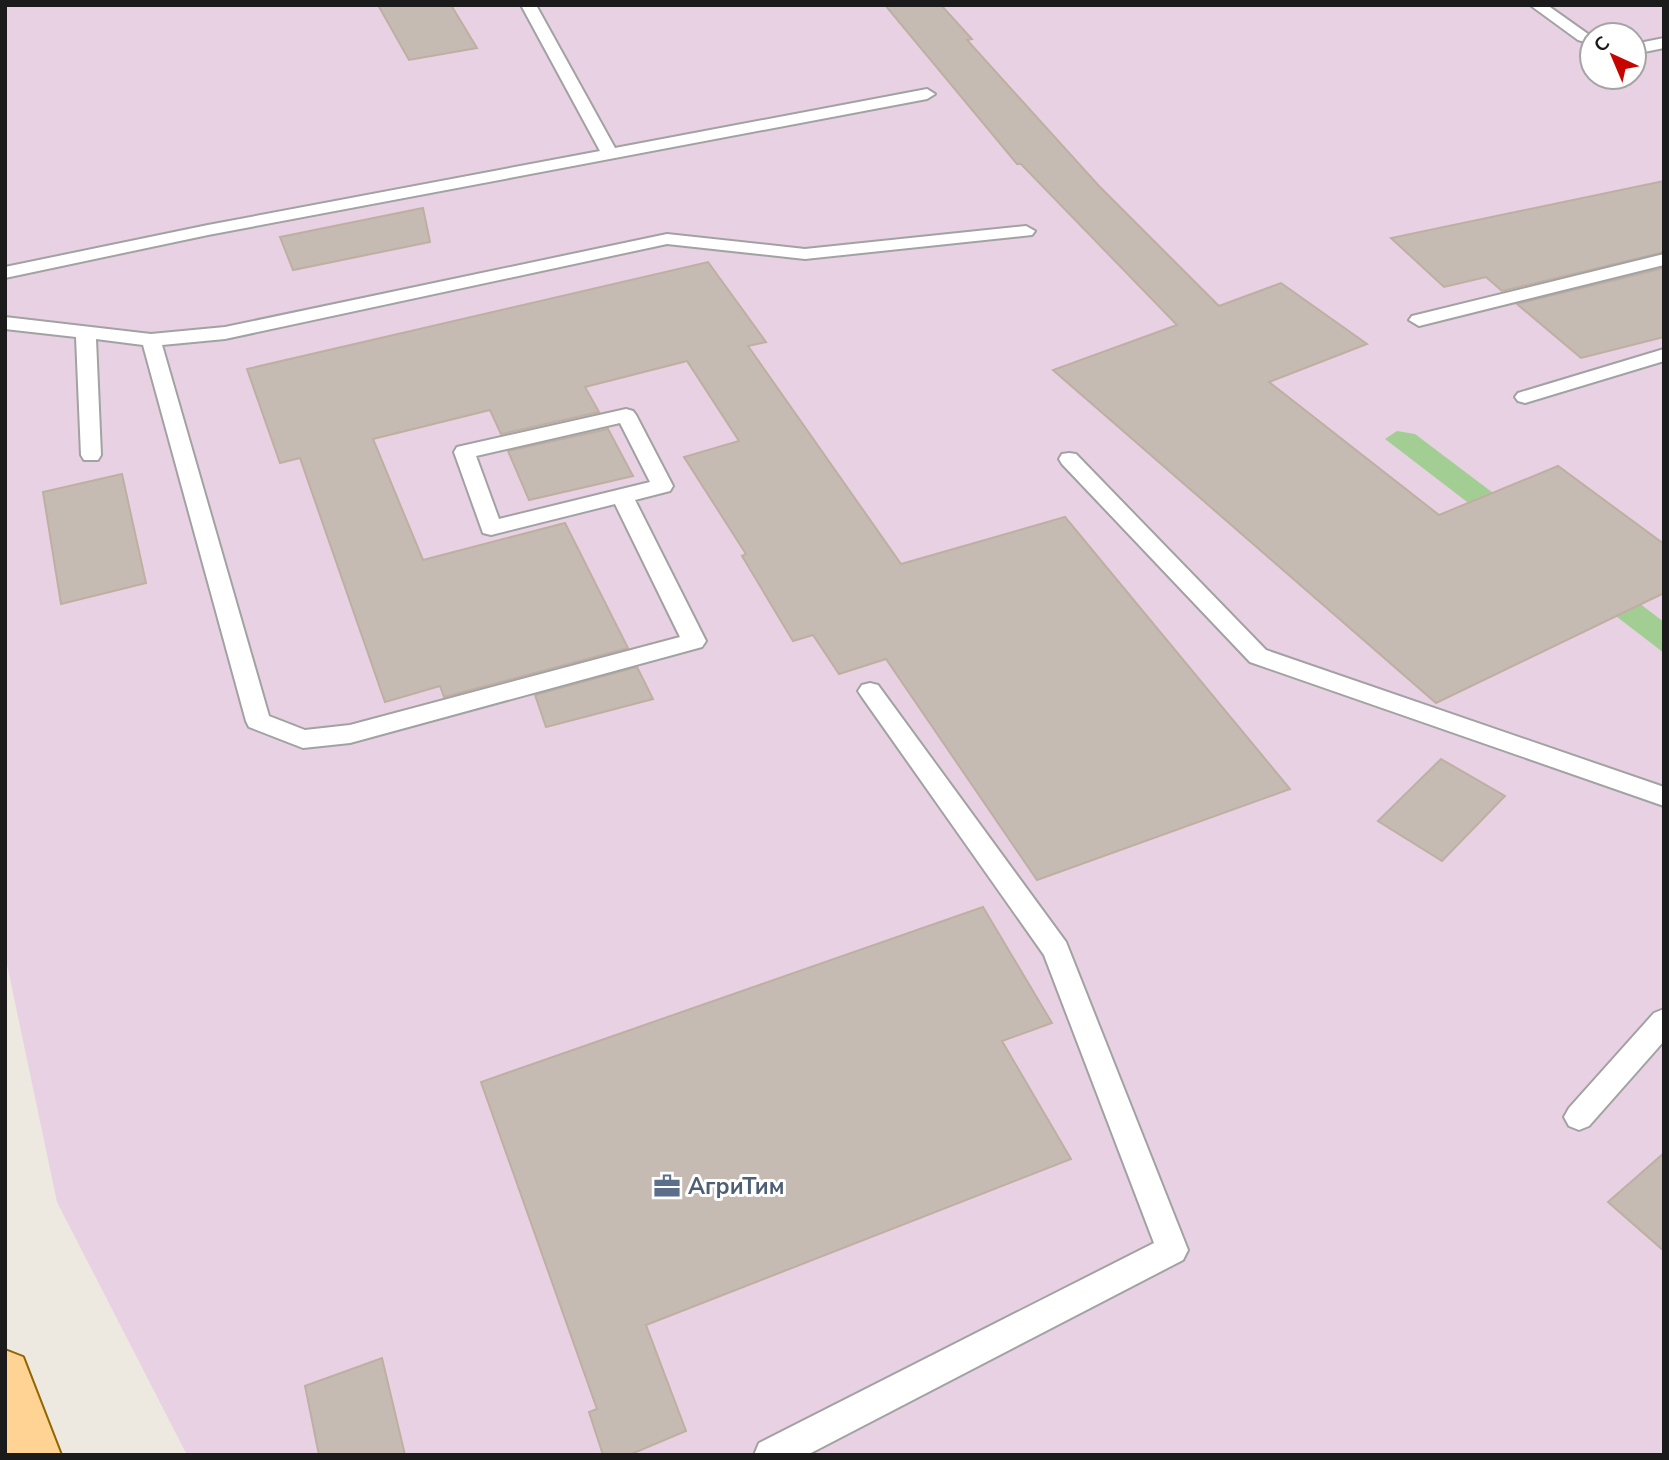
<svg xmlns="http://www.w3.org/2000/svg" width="1669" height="1460" viewBox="0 0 1669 1460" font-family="'Nunito Sans',sans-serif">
	<rect width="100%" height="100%" fill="#ede9e0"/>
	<path fill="#e7d1e2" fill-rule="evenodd" d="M5,5H1664V1455H187L57,1202L5,955ZM1592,35H1634V77H1592Z"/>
	<path fill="#a3ce93" d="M1397,431L1415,434L1664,622V653L1385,439Z"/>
	<path fill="#c5bbb3" stroke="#bfafa2" stroke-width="2" d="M378,5H451L477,48L409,60Z
		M885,5H941L972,39L967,40L1099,186L1219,306L1281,283L1367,344L1269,382L1439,515L1558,466L1664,544V593L1436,703L1053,370L1177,325L1021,164H1017Z
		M1664,181V252L1502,291L1486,277L1444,287L1391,238Z
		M423,208L430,242L293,270L280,237Z
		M708,262L766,342L748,346L901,564L1065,517L1290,789L1037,880L886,659L839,674L813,635L793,641L742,556L746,554L684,457L739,441L687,361L585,387L599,412L501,434L490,410L373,439L423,560L565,523L628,648L444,697L440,686L385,702L300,458L280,463L247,369Z
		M1664,268V337L1581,358L1517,304Z
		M608,429L633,476L529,500L508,451Z
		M122,474L146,583L61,604L43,492Z
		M637,667L653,699L546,727L535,695Z
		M1441,759L1505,796L1442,861L1378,821Z
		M983,907L1052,1023L1002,1041L1071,1159L646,1325L686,1431L629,1455H603L589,1412L597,1409L481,1082Z
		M1664,1153V1251L1608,1202Z
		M382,1358L405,1455H319L305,1386Z"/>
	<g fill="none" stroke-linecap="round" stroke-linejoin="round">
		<g stroke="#a2a2a2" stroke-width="4">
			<path id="lane" d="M521,5H536L615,148L927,89L935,94L927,99L208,235L5,278V267L208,225L600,151Z
				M1530,5H1547L1588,34L1595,35H1592V44L1578,40Z
				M1664,38V48L1634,54V44Z
				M1026,226L1035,231L1032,235L805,259L667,244L225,339L162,345L269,716L305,730L350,725L680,637L615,504L491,535L483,533L454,452L457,447L626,409L633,411L636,415L673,486L670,491L635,500L706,641L702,647L350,743L303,748L249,727L246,721L143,345L96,339L101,455L98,460H84L81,455L76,337L5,329V317L151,334L225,327L667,234L805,249ZM620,423L650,482L499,519L476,456Z
				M1664,254V265L1419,326L1409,320L1412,316Z
				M1664,349V361L1525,403L1518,401L1515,397L1518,393Z
				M1069,453L1076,454L1266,650L1664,787V806L1250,662L1062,464L1059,459L1062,454Z
				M870,683L878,685L1066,942L1188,1250L1183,1260L807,1455H754L759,1443L1154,1243L1044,955L862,697L858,691L862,685Z
				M1664,1009V1041L1589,1126L1579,1130L1569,1126L1564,1117L1569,1108L1654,1013Z"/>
		</g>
		<g stroke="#926500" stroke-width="4">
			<path id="primary" d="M5,1350L23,1357L61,1455H7Z"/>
		</g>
		<use href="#lane" fill="#fff" fill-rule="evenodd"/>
		<use href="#primary" fill="#ffd393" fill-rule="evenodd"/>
	</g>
	<defs>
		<g id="office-bare" transform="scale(2.1)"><path d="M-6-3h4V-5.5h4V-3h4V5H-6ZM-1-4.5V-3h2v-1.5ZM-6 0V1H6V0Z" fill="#5c6f8a" stroke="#fff" stroke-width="2.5" paint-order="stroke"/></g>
	</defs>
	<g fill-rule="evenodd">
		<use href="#office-bare" x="667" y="1186"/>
	</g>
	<g text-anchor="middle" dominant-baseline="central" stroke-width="6" stroke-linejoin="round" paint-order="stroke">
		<g font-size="23" font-weight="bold" fill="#4e5e75" stroke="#fff" text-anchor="start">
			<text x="688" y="1186">АгриТим</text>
		</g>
	</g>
	<rect width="1669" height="1460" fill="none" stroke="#1b1b1b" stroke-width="14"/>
	<g transform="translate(1613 56) rotate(316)"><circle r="33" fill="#ffffff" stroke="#a4a4a4" stroke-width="2"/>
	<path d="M0-5L12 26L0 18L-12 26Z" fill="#c60500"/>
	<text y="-10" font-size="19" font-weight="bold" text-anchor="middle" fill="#1b1b1b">С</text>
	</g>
</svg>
